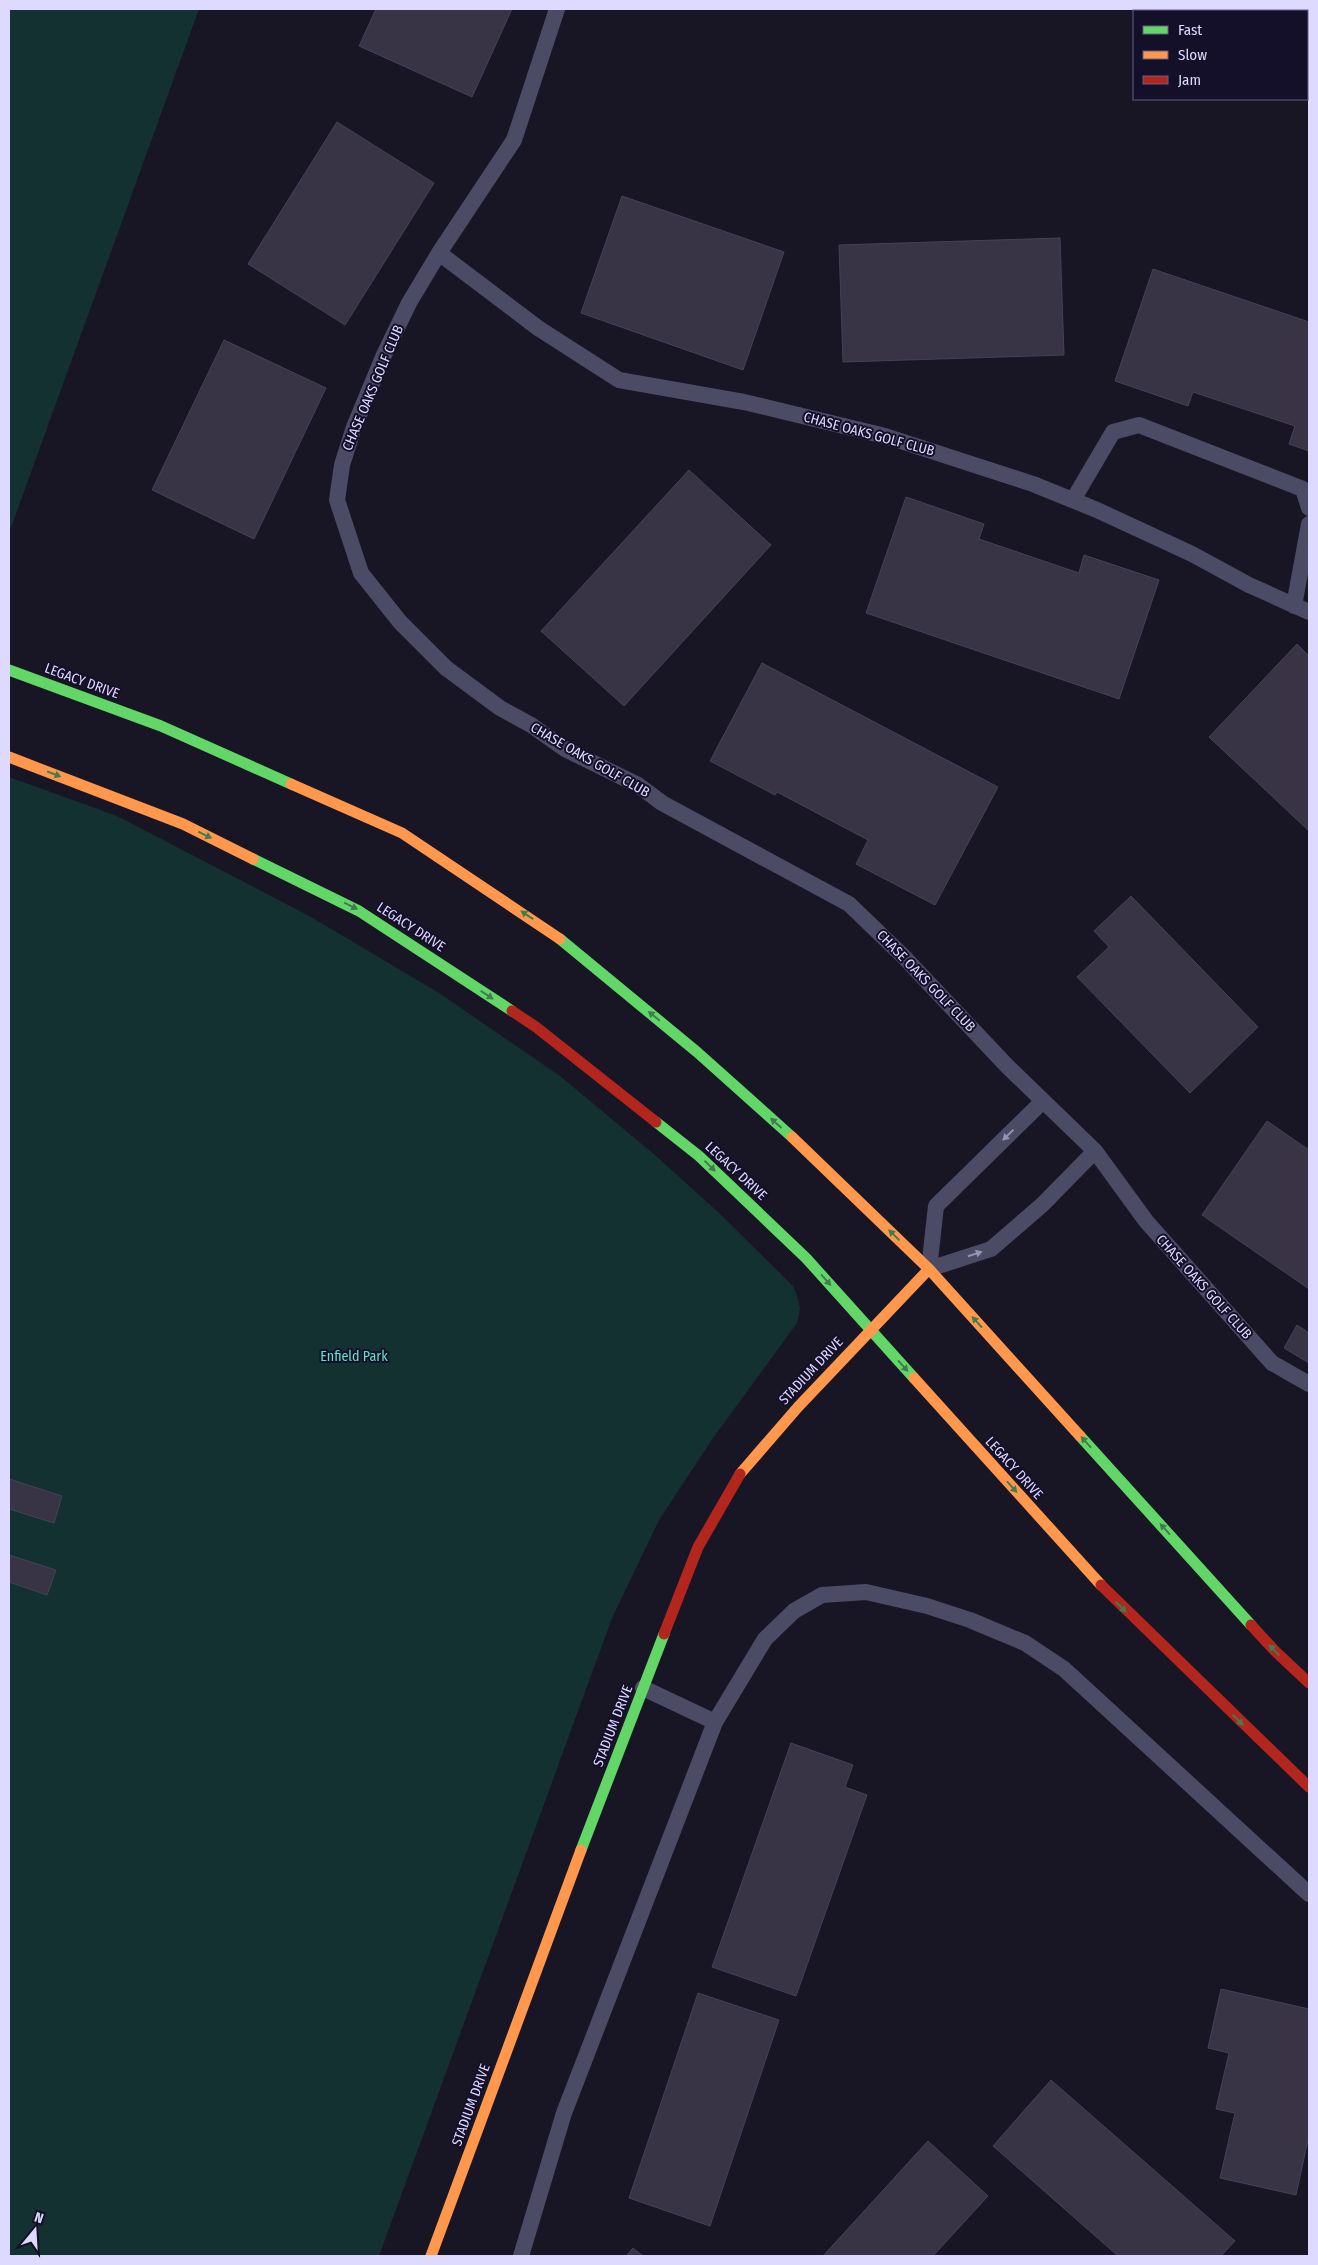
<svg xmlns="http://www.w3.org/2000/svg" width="1318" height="2265" viewBox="0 0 1318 2265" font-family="'Fira Sans Condensed',sans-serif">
	<rect width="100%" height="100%" fill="#181624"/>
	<path fill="#143132" d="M9,9H199L9,533Z
		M9,777L117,816L311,917L439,993L560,1076L656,1156L718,1212L793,1286L798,1298L800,1309L797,1323L713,1438L659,1520L612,1618L379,2256H9Z"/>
	<path fill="#383446" stroke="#454158" d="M376,9H512L472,97L359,46Z
		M1190,9H1277L1276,11H1197Z
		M337,122L434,183L345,325L248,264Z
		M622,196L784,252L743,370L581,313Z
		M1060,238L1064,355L843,362L839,245Z
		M1153,269L1309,322V451L1289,444L1295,426L1193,392L1188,406L1115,381Z
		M224,340L326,388L254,539L152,490Z
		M689,470L771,545L624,706L541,631Z
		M906,497L984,524L979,539L1079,573L1084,555L1159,580L1119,699L866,613Z
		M1297,644L1309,656V831L1209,737Z
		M762,663L998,787L935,905L856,864L868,840L777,792L775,795L710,761Z
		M1131,896L1258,1027L1190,1093L1077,977L1109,947L1094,931Z
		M1267,1121L1309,1150V1289L1202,1215Z
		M1297,1325L1309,1333V1363L1284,1348Z
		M9,1479L62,1496L54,1523L9,1509Z
		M9,1555L56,1570L47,1595L9,1582Z
		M791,1743L853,1765L845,1787L867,1795L796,1996L712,1967Z
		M1221,1989L1309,2009V2135L1296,2195L1220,2178L1235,2113L1216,2109L1229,2053L1208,2048Z
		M698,1993L779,2020L710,2226L629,2198Z
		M1051,2080L1235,2241L1221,2256H1118L993,2146Z
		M928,2141L988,2196L933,2256H823Z
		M633,2248L643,2256H626Z"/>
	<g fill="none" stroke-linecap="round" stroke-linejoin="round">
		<path stroke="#4c4b65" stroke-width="16" d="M557,9L514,140L439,253L409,303L383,357L354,427L342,465L337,500L361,573L400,622L446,668L500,708L531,725L565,749L638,785L662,803L849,904L904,957L1008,1067L1095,1151L1146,1221L1272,1363L1309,1384
			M439,253L538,328L619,380L744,402L885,436L1033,484L1097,510L1192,554L1249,585L1309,612
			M1073,500L1113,432L1139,425L1303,489L1309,508
			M1294,606L1309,524
			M1043,1101L936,1206L929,1269L991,1249L1042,1205L1095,1151
			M643,1688L715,1722
			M521,2256L564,2113L715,1722L765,1639L794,1611L822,1595L866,1592L927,1606L970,1620L1025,1643L1064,1669L1309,1894"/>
		<path stroke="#63d668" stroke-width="11" d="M9,670L161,726L291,784
			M253,859L359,911L512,1011
			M560,939L697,1052L792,1137
			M656,1122L699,1156L806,1258L914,1378
			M1080,1436L1251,1625
			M581,1850L664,1634"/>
		<path stroke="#ff974d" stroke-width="11" d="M9,757L183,824L253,859
			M291,784L402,833L560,939
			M792,1137L929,1269L1080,1436
			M914,1378L1101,1585
			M740,1474L798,1407L929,1269
			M431,2256L581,1850"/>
		<path stroke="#b3261e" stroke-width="11" d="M512,1011L536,1027L656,1122
			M1101,1585L1309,1787
			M1251,1625L1275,1651L1309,1683
			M664,1634L698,1547L740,1474"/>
	</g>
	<defs><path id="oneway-solid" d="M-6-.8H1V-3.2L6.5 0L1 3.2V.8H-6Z" transform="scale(1.25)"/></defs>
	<g fill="#407d4c">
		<use href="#oneway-solid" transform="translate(54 774) rotate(21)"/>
		<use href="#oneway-solid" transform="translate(205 835) rotate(26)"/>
		<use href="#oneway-solid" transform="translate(351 906) rotate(26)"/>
		<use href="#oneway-solid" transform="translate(527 915) rotate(-146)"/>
		<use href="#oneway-solid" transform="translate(487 995) rotate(33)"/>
		<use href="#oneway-solid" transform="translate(654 1016) rotate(-141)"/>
		<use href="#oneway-solid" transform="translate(776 1123) rotate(-138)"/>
		<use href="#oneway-solid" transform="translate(710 1166) rotate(44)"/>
		<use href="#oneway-solid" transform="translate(894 1235) rotate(-136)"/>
		<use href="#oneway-solid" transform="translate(826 1280) rotate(48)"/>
		<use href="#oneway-solid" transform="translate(977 1322) rotate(-132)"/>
		<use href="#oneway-solid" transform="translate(903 1366) rotate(48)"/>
		<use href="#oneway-solid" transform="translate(1086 1442) rotate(-132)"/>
		<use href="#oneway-solid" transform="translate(1012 1487) rotate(48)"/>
		<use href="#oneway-solid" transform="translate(1165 1529) rotate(-132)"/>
		<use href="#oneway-solid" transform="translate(1121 1607) rotate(44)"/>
		<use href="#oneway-solid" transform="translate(1274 1650) rotate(-134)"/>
		<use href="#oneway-solid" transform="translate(1238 1720) rotate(44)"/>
	</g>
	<g fill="#9592b2">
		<use href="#oneway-solid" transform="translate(1008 1135) rotate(136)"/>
		<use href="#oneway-solid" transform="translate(975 1254) rotate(-18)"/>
	</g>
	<g text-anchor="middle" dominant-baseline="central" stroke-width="4" stroke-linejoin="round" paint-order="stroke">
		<g font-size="14" fill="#ded9ff" stroke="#15102a">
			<text transform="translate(373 388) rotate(-67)">CHASE OAKS GOLF CLUB</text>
			<text transform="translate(869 434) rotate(15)">CHASE OAKS GOLF CLUB</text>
			<text transform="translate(82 681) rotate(20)">LEGACY DRIVE</text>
			<text transform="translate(590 760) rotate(30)">CHASE OAKS GOLF CLUB</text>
			<text transform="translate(411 927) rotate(33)">LEGACY DRIVE</text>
			<text transform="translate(926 981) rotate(46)">CHASE OAKS GOLF CLUB</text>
			<text transform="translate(736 1171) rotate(43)">LEGACY DRIVE</text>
			<text transform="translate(1204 1287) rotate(48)">CHASE OAKS GOLF CLUB</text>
			<text transform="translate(811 1371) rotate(-47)">STADIUM DRIVE</text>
			<text transform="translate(1014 1468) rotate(48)">LEGACY DRIVE</text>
			<text transform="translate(613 1726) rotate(-69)">STADIUM DRIVE</text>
			<text transform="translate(471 2105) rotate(-70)">STADIUM DRIVE</text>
		</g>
		<g font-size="14" fill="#60e4c5" stroke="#15102a">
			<text x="354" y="1356">Enfield Park</text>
		</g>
	</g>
	<rect width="1318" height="2265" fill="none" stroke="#ded9ff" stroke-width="20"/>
	<rect x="1133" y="10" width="175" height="90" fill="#15102a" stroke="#65607f"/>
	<rect x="1143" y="26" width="25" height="8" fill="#63d668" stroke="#65607f"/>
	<text x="1178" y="35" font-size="15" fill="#ded9ff">Fast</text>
	<rect x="1143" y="51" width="25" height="8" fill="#ff974d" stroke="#65607f"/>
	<text x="1178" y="60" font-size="15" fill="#ded9ff">Slow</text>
	<rect x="1143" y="76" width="25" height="8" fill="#b3261e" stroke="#65607f"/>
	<text x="1178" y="85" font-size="15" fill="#ded9ff">Jam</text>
	<g transform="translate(35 2230) rotate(18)" stroke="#15102a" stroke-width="4" paint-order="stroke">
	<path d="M0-4L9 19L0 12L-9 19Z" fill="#ded9ff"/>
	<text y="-8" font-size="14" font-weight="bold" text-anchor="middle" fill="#ded9ff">N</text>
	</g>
</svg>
